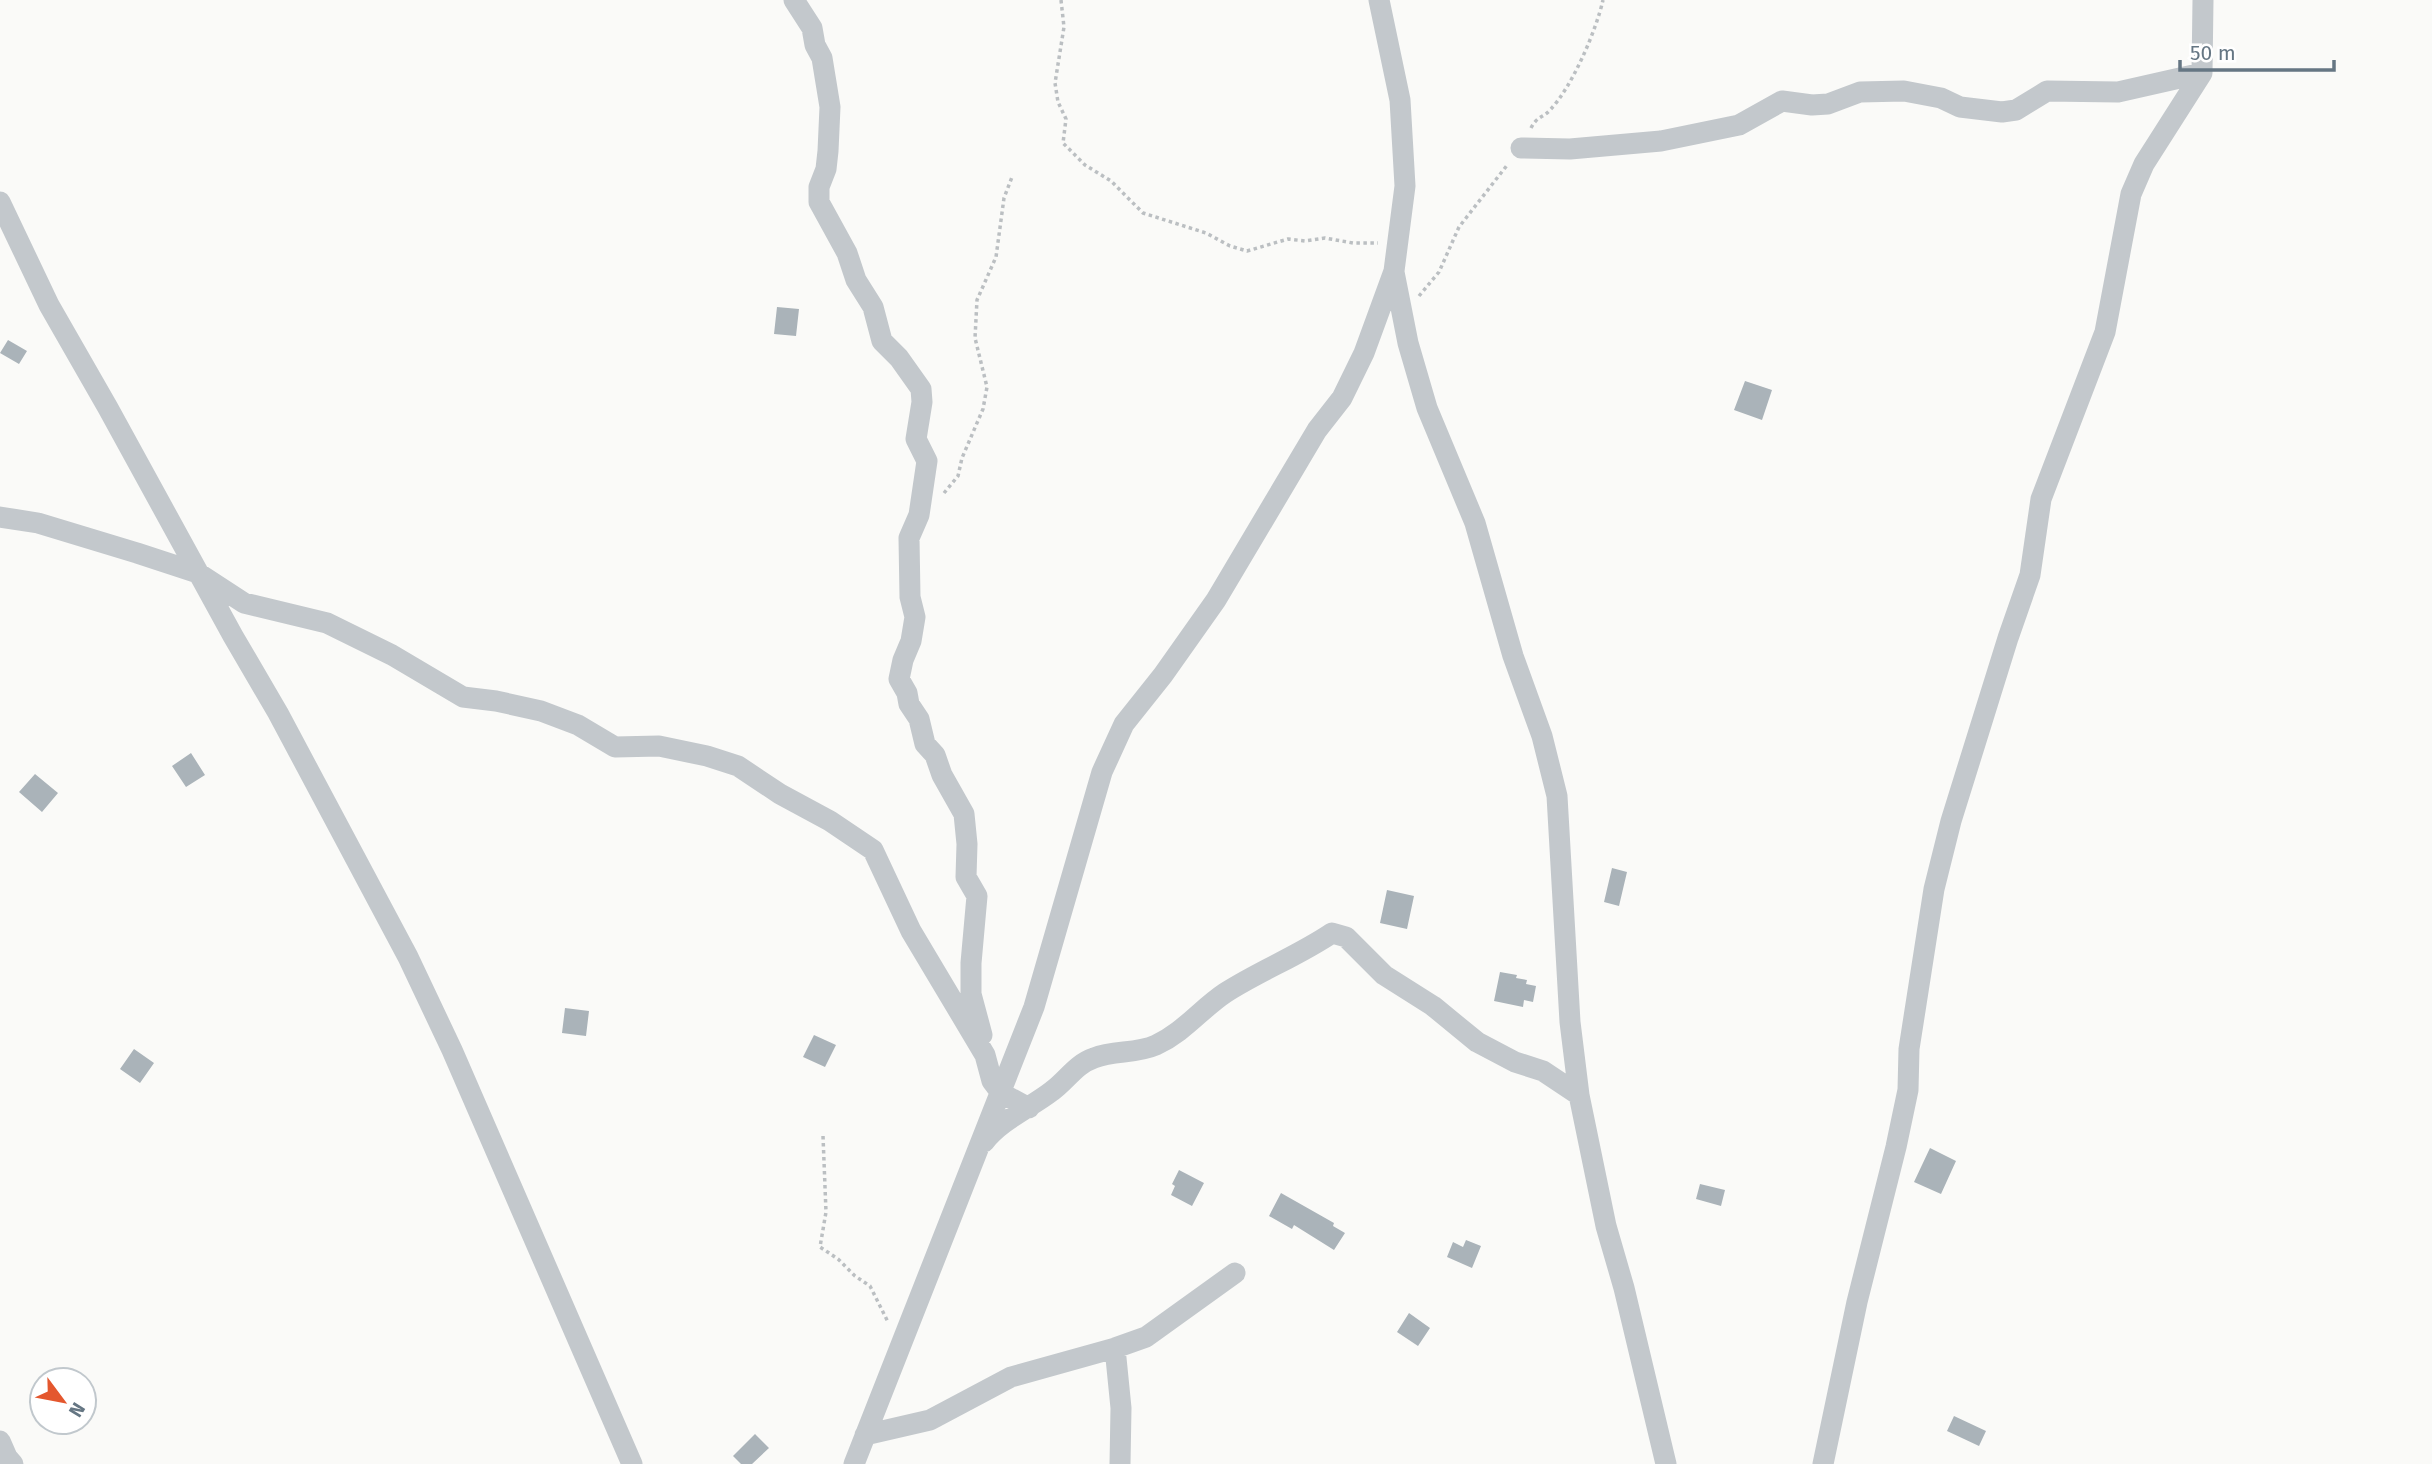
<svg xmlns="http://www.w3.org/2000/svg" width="2432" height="1464" viewBox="0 0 2432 1464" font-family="'Fira Sans',sans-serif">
	<rect width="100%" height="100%" fill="#fafaf8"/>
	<path fill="#aab3b9" d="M777,307L799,309L796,336L774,334Z
		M8,340L27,351L19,364L0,353Z
		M1745,381L1772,390L1762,420L1734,410Z
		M191,753L205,775L186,787L172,766Z
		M35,774L58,793L42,812L19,792Z
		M1612,868L1627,872L1619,906L1604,902Z
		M1387,890L1414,896L1407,929L1380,923Z
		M1500,972L1517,975L1516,978L1527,980L1526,984L1536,986L1533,1002L1524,1000L1523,1007L1494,1001Z
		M565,1008L589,1011L586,1036L562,1033Z
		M814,1035L836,1045L825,1067L803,1057Z
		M134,1049L154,1063L140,1083L120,1069Z
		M1930,1148L1956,1161L1941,1194L1914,1182Z
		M1179,1170L1204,1183L1192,1206L1171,1195L1175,1186L1172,1184Z
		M1700,1184L1725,1190L1721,1206L1696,1199Z
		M1281,1193L1334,1223L1333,1226L1345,1233L1334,1250L1294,1225L1292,1229L1269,1216Z
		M1466,1240L1481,1246L1472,1268L1447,1257L1453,1242L1463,1247Z
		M1409,1313L1430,1328L1418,1346L1397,1332Z
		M1954,1416L1986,1431L1979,1446L1947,1431Z
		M755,1434L769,1448L752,1464H741L733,1456Z"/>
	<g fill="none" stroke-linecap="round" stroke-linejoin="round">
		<path stroke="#bbbfc2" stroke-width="3.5" stroke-dasharray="3.5 3.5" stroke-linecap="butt" d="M1061,0L1064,27L1055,83L1058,102L1066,119L1063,143L1085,165L1111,181L1143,213L1206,233L1230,246L1247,251L1288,239L1305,241L1325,238L1353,243H1378
			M1531,128C1537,116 1543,118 1550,110C1572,87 1596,31 1603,0
			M1419,296L1439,272L1459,227L1508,164
			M944,493L958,476L962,458L983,409L987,387L975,338L977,300L996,257L1004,198L1012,177
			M823,1136L826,1212L820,1247L838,1259L855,1276L870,1286L888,1322"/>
		<path stroke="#c3c8cc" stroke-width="21" d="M794,0L812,28L815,45L822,58L830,107L828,151L826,169L819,187V202L847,253L856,280L873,307L882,341L899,358L921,389L922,402L916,439L927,461L919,515L909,538L910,597L915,617L911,641L903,660L899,679L907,693L909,704L919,719L925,744L935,755L942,775L964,814L967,844L966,877L977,896L971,963V994L982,1035
			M1521,148L1570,149L1661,141L1739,125L1782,101L1812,105L1828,104L1860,92L1904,91L1941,98L1960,107L2002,112L2016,110L2047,91L2118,92L2202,73
			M0,202L49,305L108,408L233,636L278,713L408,957L452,1050L632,1464
			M1394,272L1408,343L1427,408L1475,523L1513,656L1542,736L1557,796L1570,1022L1579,1095L1606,1226L1624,1288L1666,1464
			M0,517L38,523L137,553L198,573L244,603L327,623L392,655L463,697L496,701L541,711L578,725L615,747L659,746L707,756L738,766L780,794L830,821L873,850L911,931L985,1055L992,1081L1001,1093L1029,1108
			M984,1142C1001,1120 1030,1108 1052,1091C1067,1080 1076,1064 1094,1058C1114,1050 1136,1054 1156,1045C1184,1032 1201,1009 1225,993C1259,971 1298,956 1332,933L1346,937L1384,975L1433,1006L1477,1042L1515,1062L1543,1071L1579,1095
			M1115,1348L1121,1408L1120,1464
			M865,1435L930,1420L1011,1377L1115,1348L1146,1337L1235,1273
			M0,1441L7,1457L13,1464
			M854,1464L1034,1007L1102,772L1124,724L1163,675L1216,600L1317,430L1342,398L1364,353L1394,271L1405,186L1400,100L1379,0
			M1823,1464L1857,1302L1896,1147L1908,1090L1909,1049L1934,889L1951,821L2008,638L2030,575L2041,499L2105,332L2131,194L2144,164L2202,73L2203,0"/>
	</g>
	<g transform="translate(63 1401) rotate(122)"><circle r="33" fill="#ffffff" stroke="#c1c8cd" stroke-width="2"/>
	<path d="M0-5L12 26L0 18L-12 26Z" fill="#e4572e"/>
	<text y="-10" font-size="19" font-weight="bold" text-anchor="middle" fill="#657683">N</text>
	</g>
	<path d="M2180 60v10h154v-10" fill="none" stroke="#657683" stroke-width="3.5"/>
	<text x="2190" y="60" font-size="21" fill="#657683" stroke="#ffffff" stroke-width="5" paint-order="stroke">50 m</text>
</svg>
